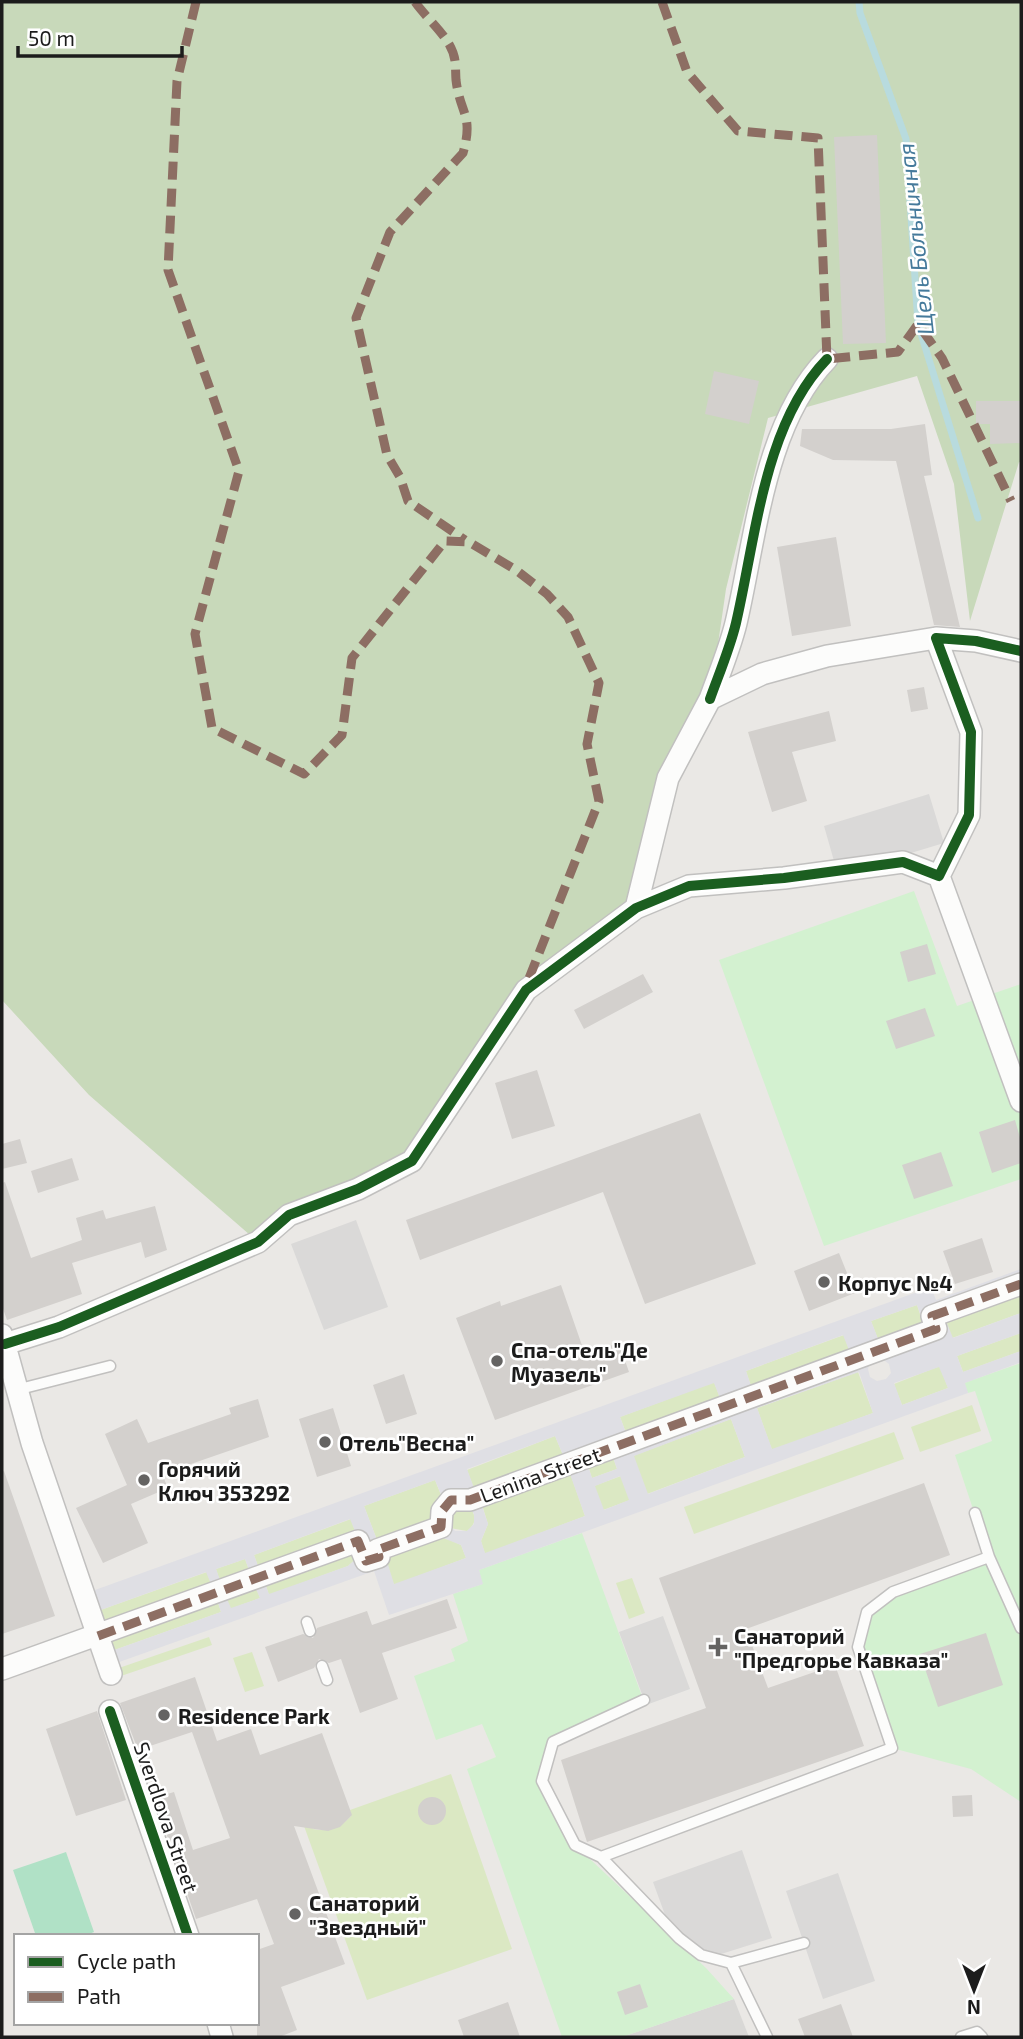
<svg xmlns="http://www.w3.org/2000/svg" width="1023" height="2039" viewBox="0 0 1023 2039" font-family="'Exo 2',sans-serif">
	<rect width="100%" height="100%" fill="#eae8e5"/>
	<path fill="#d9d8d6" d="M734,1999L749,2037H622Z"/>
	<path fill="#dbe8c3" d="M1021,1294V1313L952,1338L946,1321Z
		M917,1305L924,1326L879,1342L871,1321Z
		M1021,1333V1351L963,1372L957,1356Z
		M844,1335L849,1350L751,1386L746,1371Z
		M940,1366L948,1388L902,1405L894,1384Z
		M858,1372L873,1413L772,1450L757,1408Z
		M714,1382L720,1398L626,1433L620,1417Z
		M972,1405L981,1431L920,1452L911,1427Z
		M731,1419L745,1457L647,1494L633,1456Z
		M894,1432L904,1459L694,1534L684,1507Z
		M555,1436L563,1455L474,1489L467,1470Z
		M613,1457L617,1469L592,1478L588,1466Z
		M570,1473L585,1516L485,1554L481,1541L488,1524L482,1505Z
		M621,1476L630,1500L603,1510L594,1486Z
		M435,1480L443,1500L434,1519L377,1540L364,1506Z
		M453,1508L471,1509C477,1518 475,1525 467,1531L450,1528Z
		M351,1519L355,1531L258,1566L254,1555Z
		M443,1537L461,1545L466,1558L394,1585L385,1558Z
		M344,1555L359,1556L348,1566L269,1595L265,1583Z
		M245,1559L249,1570L220,1581L216,1569Z
		M207,1572L211,1584L100,1625L95,1612Z
		M632,1578L645,1613L629,1619L616,1583Z
		M256,1587L260,1598L230,1609L226,1597Z
		M217,1599L221,1612L106,1653L102,1641Z
		M209,1637L212,1645L118,1677L116,1669Z
		M252,1652L264,1686L245,1692L233,1658Z
		M451,1774L512,1949L367,2000L304,1826L311,1824L313,1829C331,1832 339,1828 351,1816L350,1810Z"/>
	<path fill="#c8d9ba" d="M2,2H1021V463L1019,462L970,621L954,484L917,376L768,418L726,589L710,699L668,778L636,908L526,990L412,1161L258,1242L89,1095L2,1000Z"/>
	<path fill="#d3f1d0" d="M914,891L957,1006L1021,984V1179L824,1246L719,960Z
		M1021,1363V1802L971,1769L892,1748C886,1729 858,1659 858,1645C861,1588 946,1573 989,1557L955,1455L992,1441L975,1391L968,1393L964,1383Z
		M582,1533L643,1699L553,1742L542,1781L575,1845L706,1968L734,1999L622,2037H562L467,1769L496,1757L482,1724L436,1740L414,1676L455,1661L451,1649L468,1641L453,1594L482,1584L479,1570Z"/>
	<path fill="#b0e1c6" d="M66,1852L94,1932L84,1936H36L13,1870Z"/>
	<path fill="#dad9d8" d="M929,794L944,843L838,875L824,826Z
		M356,1220L388,1307L324,1330L291,1244Z
		M663,1616L690,1689L646,1705L619,1632Z
		M742,1850L772,1938L718,1955L694,1945L668,1923L653,1882Z
		M838,1873L875,1981L823,1999L786,1891Z"/>
	<path fill="#dfdfe4" fill-rule="evenodd" d="M1021,1269V1294L946,1321L953,1338L1021,1313V1333L957,1356L963,1372L1021,1351V1362L965,1383L968,1393L479,1570L483,1584L389,1615L374,1571L108,1666L84,1594L931,1287L936,1300ZM917,1305L924,1325L879,1341L871,1321ZM843,1335L849,1350L751,1386L746,1371ZM881,1358L889,1364L891,1373L886,1379L877,1381L870,1377L868,1369L869,1365ZM939,1367L948,1388L902,1405L894,1383ZM859,1372L873,1413L772,1449L757,1408ZM714,1383L720,1398L626,1433L620,1417ZM731,1419L745,1457L648,1494L634,1456ZM555,1436L563,1455L474,1488L467,1469ZM613,1457L617,1469L592,1478L588,1466ZM570,1474L585,1516L485,1553L481,1541L488,1524L482,1506ZM620,1476L629,1500L604,1510L595,1486ZM435,1480L443,1499L434,1519L377,1540L364,1506ZM457,1505L471,1509L474,1514V1524L467,1531H455L447,1523ZM350,1519L355,1531L258,1566L254,1555ZM443,1538L461,1545L466,1558L394,1584L386,1558ZM344,1555L359,1556L348,1566L269,1594L265,1584ZM245,1559L249,1570L220,1580L216,1569ZM206,1572L211,1584L100,1625L95,1612ZM255,1587L260,1598L231,1608L226,1597ZM217,1600L221,1612L106,1653L102,1641Z"/>
	<g fill="none" stroke-linecap="round" stroke-linejoin="round">
		<path stroke="#b8dbde" stroke-width="7" d="M859,2L860,13L906,139L918,324L978,518"/>
	</g>
	<path fill="#d3d0cd" d="M877,135L886,343L843,344L834,137Z
		M714,371L759,381L749,424L705,414Z
		M976,401H1021V443L990,444V424H976Z
		M925,424L932,475L924,476L960,627L934,625L896,461L833,460L800,446L802,429H891Z
		M836,537L851,626L792,636L777,547Z
		M924,687L928,709L911,712L907,690Z
		M829,711L836,741L792,752L807,801L772,812L748,732Z
		M927,944L936,974L908,982L900,952Z
		M643,974L653,992L584,1029L574,1010Z
		M925,1008L935,1036L896,1049L886,1021Z
		M537,1070L555,1126L512,1139L495,1083Z
		M700,1113L756,1264L645,1304L603,1192L420,1260L406,1220Z
		M1015,1120L1021,1141V1163L992,1173L979,1132Z
		M20,1139L27,1163L2,1169V1144Z
		M941,1152L953,1186L914,1199L902,1165Z
		M72,1158L79,1180L38,1193L31,1171Z
		M5,1182L31,1258L82,1240L76,1218L103,1210L106,1219L155,1206L167,1250L145,1258L141,1242L72,1263L82,1294L7,1320L2,1306V1183Z
		M982,1238L993,1272L955,1284L943,1251Z
		M839,1253L855,1293L809,1311L794,1271Z
		M561,1285L585,1354L619,1343L629,1372L495,1420L456,1318L500,1301L501,1306Z
		M404,1374L417,1414L386,1424L373,1385Z
		M258,1399L269,1437L162,1474L168,1488L131,1504L148,1543L103,1563L76,1508L127,1485L105,1434L137,1419L148,1443L231,1414L229,1408Z
		M333,1408L351,1466L317,1477L299,1419Z
		M4,1471L55,1616L2,1634V1472Z
		M924,1483L950,1555L746,1629L768,1688L835,1665L864,1746L587,1842L561,1760L706,1708L659,1578Z
		M447,1599L457,1628L382,1653L398,1699L360,1713L341,1659L329,1663L319,1659L314,1668L278,1682L265,1647L303,1634L313,1638L317,1628L367,1611L372,1625Z
		M986,1633L1003,1685L938,1707L920,1654Z
		M195,1677L217,1741L251,1729L260,1755L322,1733L352,1815L340,1827L328,1831L294,1826L345,1964L281,1987L297,2030L279,2037H257V1950L274,1944L257,1899L196,1919L154,1798L174,1792L193,1850L230,1838L192,1732L138,1750L120,1703Z
		M97,1711L126,1800L76,1816L46,1729Z
		M972,1795L973,1816L953,1817L952,1796Z
		M418 1811a14 14 0 1 1 28 0a14 14 0 1 1-28 0Z
		M640,1984L648,2007L625,2015L617,1992Z
		M508,2002L520,2037H464L458,2020Z
		M841,2004L853,2037H805L798,2019Z"/>
	<g fill="none" stroke-linecap="round" stroke-linejoin="round">
		<g stroke="#c1c0bf" stroke-width="13">
			<path id="lane" d="M16,1390L110,1366
				M989,1557L1021,1628
				M307,1622L310,1631
				M322,1666L327,1680
				M644,1700L553,1742L542,1781L575,1845L601,1857L679,1938L701,1955L731,1963
				M601,1857L892,1748L858,1647L867,1612L893,1592L989,1557L975,1513
				M767,2037L731,1963L804,1943
				M961,2037L977,2032L982,2037"/>
		</g>
		<g stroke="#c1c0bf" stroke-width="24">
			<path id="street" d="M710,699C719,674 730,648 736,623C756,537 764,424 827,359
				M939,876L1021,1101
				M636,908L668,778L710,699L762,674L827,656L936,638
				M2,1335L32,1443L111,1674
				M5,1344L59,1327L258,1242L289,1215L358,1189L412,1161L526,990L636,908L689,886L784,878L903,862L939,876L969,815L971,732L936,638L976,641L1021,651
				M2,1669L358,1541L366,1561L379,1557L377,1550L441,1527L442,1511L451,1500H470L936,1329L932,1316L1021,1284
				M110,1711L188,1936
				M218,2023L222,2037"/>
		</g>
		<use href="#lane" stroke="#fcfcfb" stroke-width="10"/>
		<use href="#street" stroke="#fcfcfb" stroke-width="21"/>
		<path stroke="#8d6e63" stroke-width="9" stroke-dasharray="18 9" stroke-linecap="butt" d="M196,2L177,81L168,270L239,471L195,634L212,728L304,774L342,735L352,658L445,541L469,542L516,570L547,594L568,617L599,683L587,744L599,801L526,986
			M415,2C425,16 440,29 449,44C457,58 455,65 456,80C460,114 474,115 463,153L390,232L356,318L387,455L400,477L408,501L465,540
			M662,2L687,72L738,131L818,138L827,359L898,352L918,324L942,358L1011,501
			M98,1636L358,1541L366,1561L379,1557L377,1550L441,1527L442,1511L451,1500H470L936,1329L932,1316L1021,1284"/>
		<g stroke="#fff" stroke-width="15">
			<path id="cycleway" d="M710,699C719,674 730,648 736,623C756,537 764,424 827,359
				M5,1344L59,1327L258,1242L289,1215L358,1189L412,1161L526,990L636,908L689,886L784,878L903,862L939,876L969,815L971,732L936,638L976,641L1021,651
				M110,1711L188,1936"/>
		</g>
		<use href="#cycleway" stroke="#1b5e20" stroke-width="10"/>
	</g>
	<g fill="#646362" stroke="#fff" stroke-width="2.5">
		<circle cx="824" cy="1282" r="7"/>
		<circle cx="497" cy="1361" r="7"/>
		<circle cx="325" cy="1442" r="7"/>
		<circle cx="144" cy="1480" r="7"/>
		<path d="M714.5 1636.5h7v7h7v7h-7v7h-7v-7h-7v-7h7z"/>
		<circle cx="164" cy="1715" r="7"/>
		<circle cx="295" cy="1914" r="7"/>
	</g>
	<g text-anchor="middle" dominant-baseline="central" stroke-width="5" stroke-linejoin="round" paint-order="stroke">
		<g font-size="21" font-weight="bold" fill="#1c1c1c" stroke="#fff" text-anchor="start">
			<text x="838" y="1282">Корпус №4</text>
			<text x="511" y="1349">Спа-отель"Де<tspan x="511" dy="24">Муазель"</tspan></text>
			<text x="339" y="1442">Отель"Весна"</text>
			<text x="158" y="1468">Горячий<tspan x="158" dy="24">Ключ 353292</tspan></text>
			<text x="734" y="1635">Санаторий<tspan x="734" dy="24">"Предгорье Кавказа"</tspan></text>
			<text x="178" y="1715">Residence Park</text>
			<text x="309" y="1902">Санаторий<tspan x="309" dy="24">"Звездный"</tspan></text>
		</g>
		<g font-size="21" fill="#1c1c1c" stroke="#fff">
			<text transform="translate(540 1474) rotate(-20)">Lenina Street</text>
			<text transform="translate(167 1817) rotate(71)">Sverdlova Street</text>
		</g>
		<g font-size="23" font-style="italic" fill="#457a9b" stroke="#fff">
			<text transform="translate(915 239) rotate(-96)">Щель Больничная</text>
		</g>
	</g>
	<rect width="1023" height="2039" fill="none" stroke="#1c1c1c" stroke-width="7"/>
	<rect x="14" y="1934" width="245" height="91" fill="#ffffff" stroke="#a4a4a4" stroke-width="2"/>
	<rect x="28" y="1957" width="35" height="10" fill="#1b5e20" stroke="#a4a4a4" stroke-width="2"/>
	<text x="77" y="1969" font-size="21" fill="#1c1c1c">Cycle path</text>
	<rect x="28" y="1992" width="35" height="10" fill="#8d6e63" stroke="#a4a4a4" stroke-width="2"/>
	<text x="77" y="2004" font-size="21" fill="#1c1c1c">Path</text>
	<g transform="translate(974 1990) rotate(180)" stroke="#ffffff" stroke-width="5" paint-order="stroke">
	<path d="M0-5L12 26L0 18L-12 26Z" fill="#1c1c1c"/>
	<text y="-10" font-size="19" font-weight="bold" text-anchor="middle" fill="#1c1c1c">N</text>
	</g>
	<path d="M18 46v10h164v-10" fill="none" stroke="#1c1c1c" stroke-width="3.5"/>
	<text x="28" y="46" font-size="21" fill="#1c1c1c" stroke="#ffffff" stroke-width="5" paint-order="stroke">50 m</text>
</svg>
